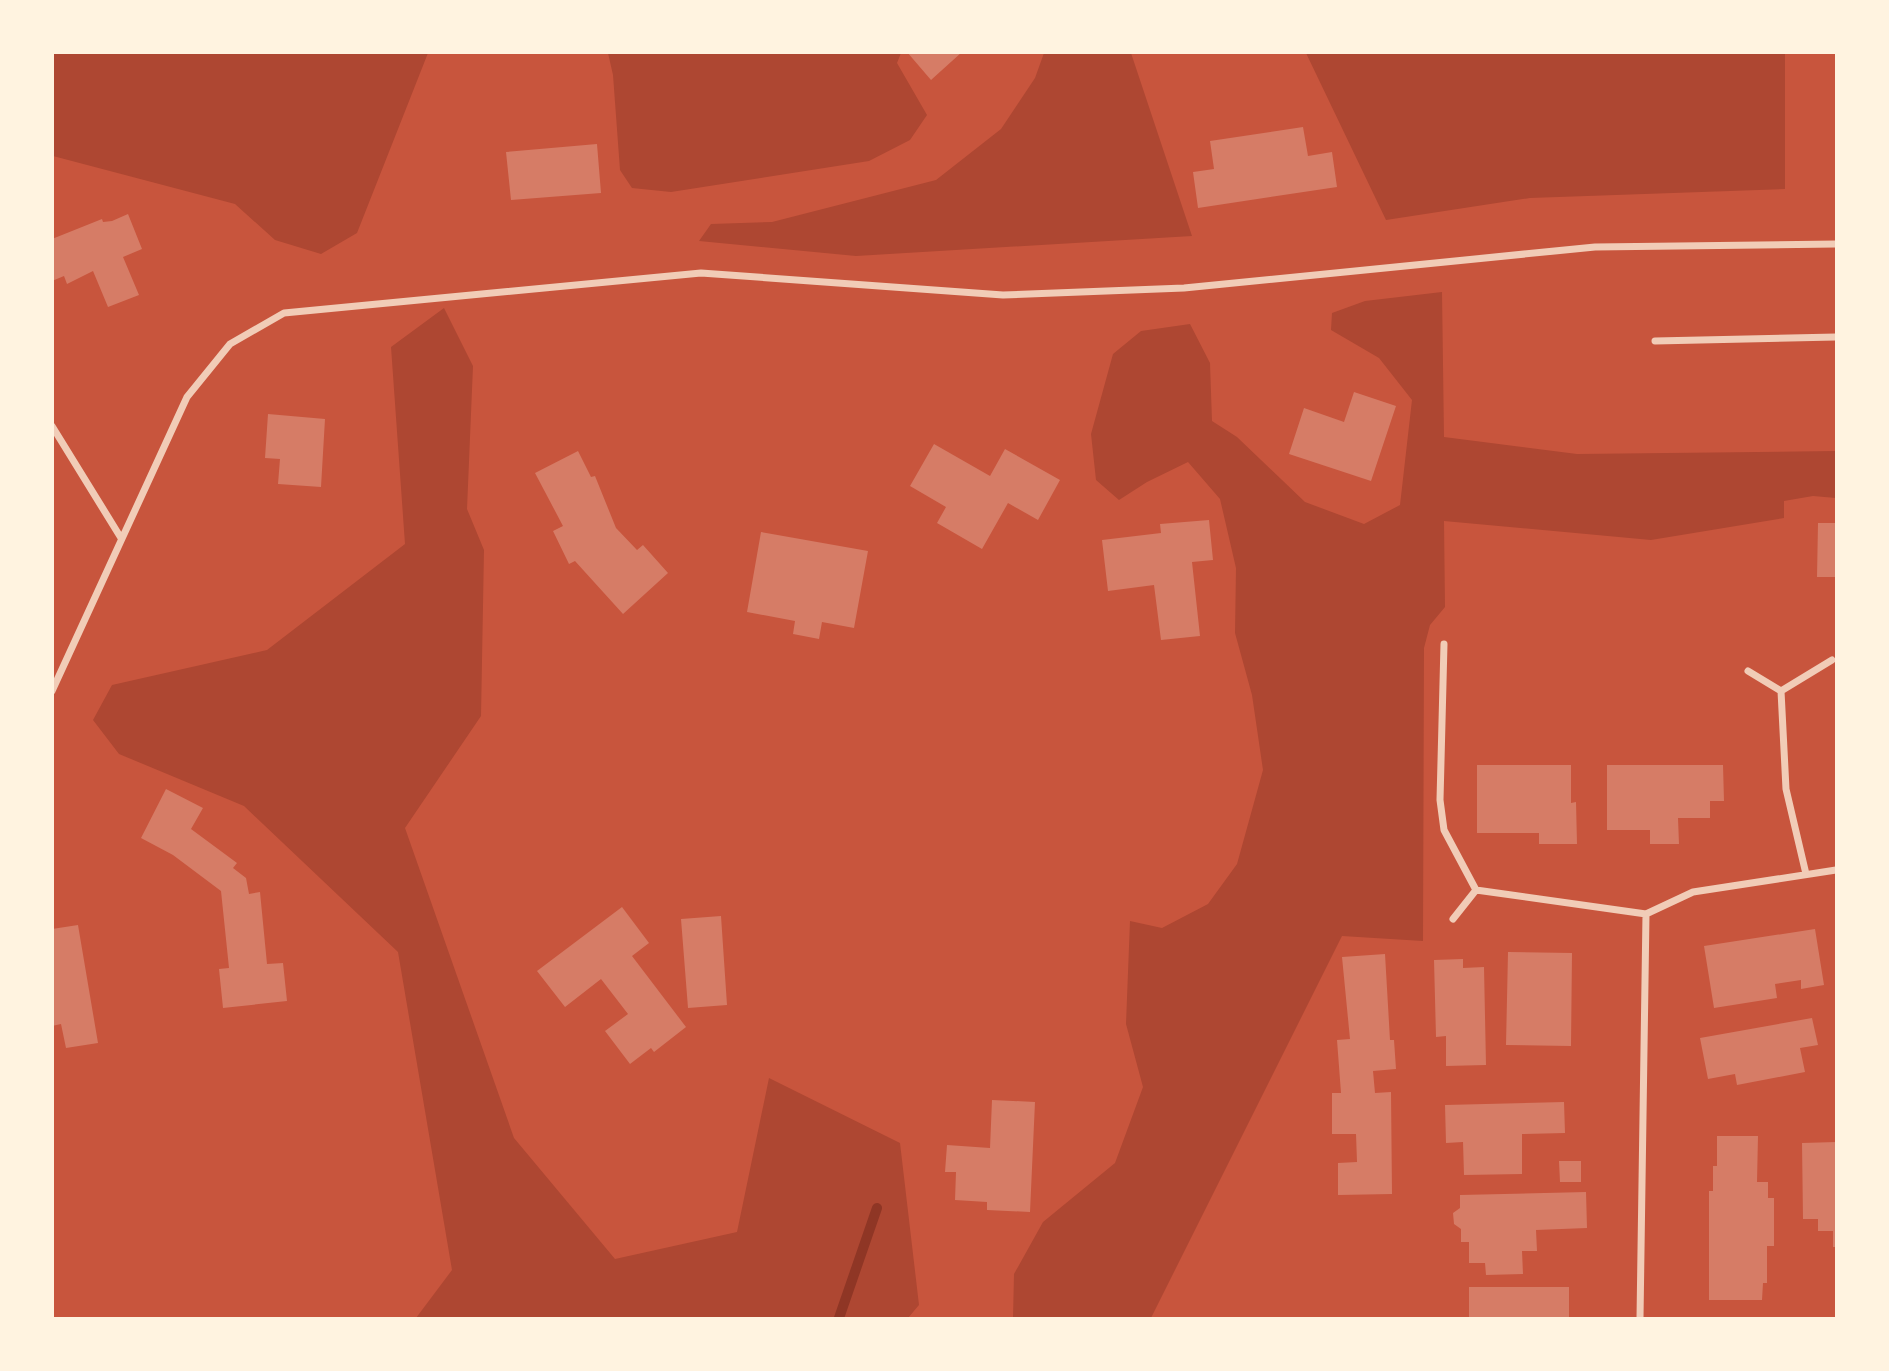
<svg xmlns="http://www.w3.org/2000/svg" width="1889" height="1371" viewBox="0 0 1889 1371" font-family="Lato,sans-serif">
	<rect width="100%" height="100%" fill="#c8553d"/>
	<path fill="#ae4732" d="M52,53L53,52L428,53L357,233L321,254L275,240L235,204L53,156Z
		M608,53H901L897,63L927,115L910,140L869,161L671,192L632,188L620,170L613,75Z
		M1044,53H1131L1192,236L856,256L699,241L711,224L772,222L936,180L1001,129L1035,78Z
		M1306,53H1785V189L1530,198L1386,220Z
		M1442,292L1444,437L1577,454L1836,451V498L1813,496L1784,501V518L1651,540L1444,521L1445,607L1430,625L1424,648L1423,941L1342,936L1151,1318H1013L1014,1274L1043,1222L1115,1163L1143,1087L1126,1024L1130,921L1162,928L1208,904L1237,864L1263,770L1252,695L1235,633L1236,568L1220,499L1188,462L1147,482L1119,500L1096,480L1091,434L1113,354L1141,331L1190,324L1210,363L1212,421L1237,437L1305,502L1364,524L1400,505L1412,400L1379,358L1331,330L1332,313L1365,301Z
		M444,308L473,366L467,509L484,550L481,716L405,828L514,1138L615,1259L737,1232L769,1078L900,1143L919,1305L908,1318H416L452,1270L398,952L244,806L119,754L93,720L112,685L267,650L405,544L391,347Z"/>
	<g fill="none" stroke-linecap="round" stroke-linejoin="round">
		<path stroke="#8f3625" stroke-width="10" d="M839,1318L877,1208"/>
	</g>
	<path fill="#d67c66" d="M907,52H962L931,80Z
		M1303,127L1308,156L1332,152L1337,187L1198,208L1193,172L1214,169L1210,141Z
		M597,144L601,193L511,200L506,152Z
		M128,214L142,249L123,257L139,295L108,307L93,271L67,284L64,276L52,281V239L102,219L103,222L112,221Z
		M1354,392L1396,406L1371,481L1289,454L1304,408L1344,422Z
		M268,414L325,419L321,487L278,484L280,459L265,458Z
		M934,444L990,476L1005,449L1060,480L1038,520L1008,503L982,549L937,523L946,507L910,486Z
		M578,451L591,477L595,476L616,528L637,550L643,545L668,573L623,614L575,561L569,564L553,531L563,526L535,473Z
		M1209,520L1213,560L1192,562L1200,636L1161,640L1154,585L1108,591L1102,540L1161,533L1160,524Z
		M1818,523H1836V577H1817Z
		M761,532L868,551L854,628L822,622L819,639L793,634L795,621L747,612Z
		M1477,765H1571V803L1576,802L1577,844H1539V833H1477Z
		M1607,765H1723L1724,801H1710V818H1678L1679,844H1650V830H1607Z
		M166,789L203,808L191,829L237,863L233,868L246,878L249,894L260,892L267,964L283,963L287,1001L223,1008L219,969L229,968L221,891L173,855L141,838Z
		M622,907L649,943L632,956L686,1027L654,1052L651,1048L630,1064L605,1031L628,1014L601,979L565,1007L537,971Z
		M721,916L727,1005L688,1008L681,919Z
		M78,925L98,1043L66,1048L61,1024L52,1026V929Z
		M1815,929L1824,985L1801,989V980L1775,984L1777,998L1714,1008L1704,946Z
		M1508,952L1572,953L1571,1046L1506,1045Z
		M1385,954L1390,1040H1394L1396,1069L1373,1071L1375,1093L1391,1092L1392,1194L1338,1195V1163L1357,1162L1356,1134H1332V1093H1341L1337,1040L1350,1039L1342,957Z
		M1463,959V968L1484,967L1486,1065L1446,1066V1036L1436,1037L1434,960Z
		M1812,1018L1818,1045L1800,1048L1805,1072L1737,1085L1735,1074L1708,1079L1700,1038Z
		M992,1100L1035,1102L1030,1212L987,1210V1202L955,1200L956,1172H945L947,1145L990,1148Z
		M1564,1102L1565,1133L1522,1134V1174L1464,1175L1463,1142L1446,1143L1445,1105Z
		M1717,1136H1758L1757,1182H1768V1198H1774V1246H1767V1283H1763L1762,1300H1709V1191H1713V1166H1717Z
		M1836,1142V1247H1833V1231H1818V1219H1803L1802,1143Z
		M1559,1161H1581V1182H1560Z
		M1586,1192L1587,1228L1536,1230L1537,1251H1522L1523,1274L1486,1275L1485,1263H1469V1242H1461V1229L1454,1224L1453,1213L1460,1208V1195Z
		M1469,1287H1569V1318H1469Z"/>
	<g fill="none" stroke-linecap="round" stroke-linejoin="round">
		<path stroke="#f1ccb7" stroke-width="7" d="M1655,341L1836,337
			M52,426L121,538
			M1444,644L1440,800L1444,830L1476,890
			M1748,671L1781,691L1786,789L1806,874
			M52,691L187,397L230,344L284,313L701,273L1003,295L1184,288L1595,247L1836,244
			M1781,691L1832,660
			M1646,914L1693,892L1836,870
			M1453,919L1476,890L1646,914
			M1640,1318L1646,914"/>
	</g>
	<rect width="1889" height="1371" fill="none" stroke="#fff3e0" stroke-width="108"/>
</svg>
